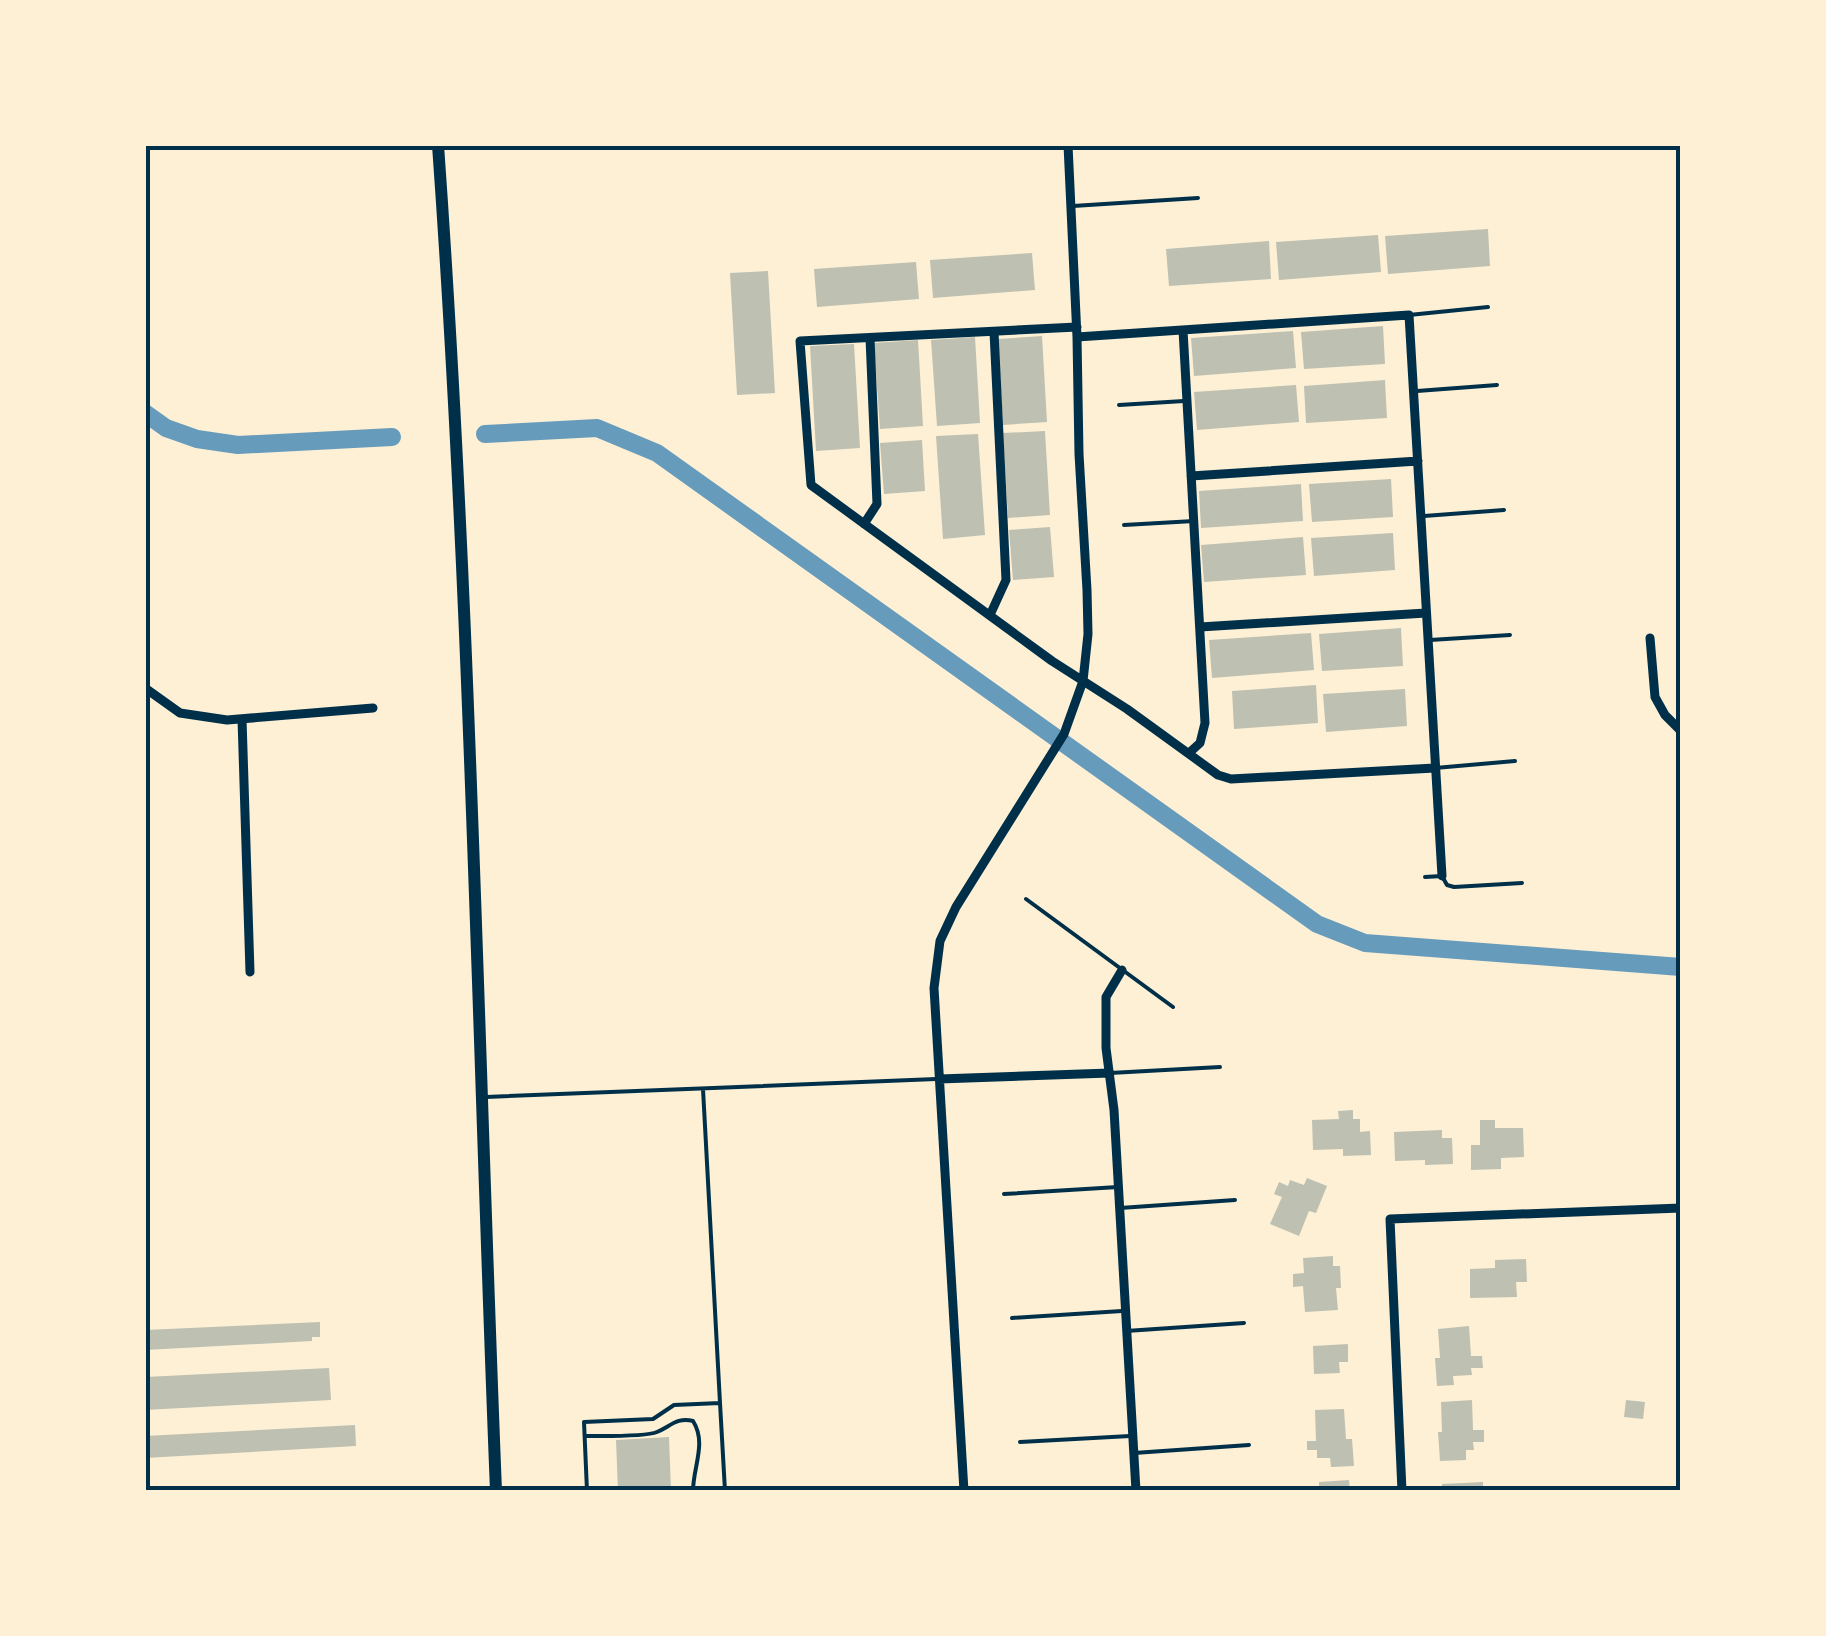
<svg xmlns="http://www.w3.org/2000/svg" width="1826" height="1636" viewBox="0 0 1826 1636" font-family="Figtree,sans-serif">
	<rect width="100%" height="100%" fill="#fdf0d5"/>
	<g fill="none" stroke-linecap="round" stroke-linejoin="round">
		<path stroke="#669bbc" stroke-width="18" d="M145,413L166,428L197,439L238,445L392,437
			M485,434L597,428L657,453L1317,924L1365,943L1681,967"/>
	</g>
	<path fill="#bec0b2" d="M1488,229L1490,266L1388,274L1385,236Z
		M1378,235L1381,272L1279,280L1276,242Z
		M1269,241L1271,279L1169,286L1166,249Z
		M1032,253L1035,290L933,298L930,260Z
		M916,262L919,299L817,307L814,269Z
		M768,271L775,393L737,395L730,273Z
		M1383,326L1385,364L1304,369L1301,332Z
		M1293,331L1296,368L1194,376L1191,338Z
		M1042,336L1047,422L1003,425L998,339Z
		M975,337L980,423L937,426L931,340Z
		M918,340L923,426L880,429L874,343Z
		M854,344L860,448L816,451L810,346Z
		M1385,380L1387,418L1306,423L1304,386Z
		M1296,385L1299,422L1197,430L1194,392Z
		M1045,431L1050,515L1008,518L1003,433Z
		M978,434L985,535L943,539L936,436Z
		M922,440L925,491L884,494L880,443Z
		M1391,479L1393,517L1312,522L1309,484Z
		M1301,484L1303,521L1201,528L1199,491Z
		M1050,527L1054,577L1013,580L1009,530Z
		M1393,533L1395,570L1314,576L1311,538Z
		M1303,537L1306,575L1204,582L1201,545Z
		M1401,628L1403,666L1322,671L1319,634Z
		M1311,633L1314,670L1212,678L1209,640Z
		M1316,685L1318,723L1234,729L1232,691Z
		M1405,689L1407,726L1326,732L1323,694Z
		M1353,1110V1119H1360V1132L1370,1131L1371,1155L1343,1156V1149L1313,1150L1312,1120L1339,1119L1338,1111Z
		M1480,1120H1495V1128H1523L1524,1157L1501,1158V1169L1471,1170V1145H1480Z
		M1442,1130V1138H1452L1453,1164L1425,1165V1160L1395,1161L1394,1132Z
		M1307,1178L1327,1186L1316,1213L1309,1211L1299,1236L1270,1224L1282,1197L1274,1194L1279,1182L1288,1186L1290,1180L1304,1185Z
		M1333,1256V1266H1340L1341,1288H1336L1338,1310L1305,1312L1303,1286L1293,1287V1274L1304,1273L1303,1258Z
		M1526,1259L1527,1282H1516L1517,1297L1470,1298V1269L1495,1268V1260Z
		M320,1322V1337H312V1341L145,1350V1330Z
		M1469,1326L1471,1356H1482L1483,1368H1471L1472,1375L1453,1376L1454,1385L1437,1386L1435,1358H1440L1438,1329Z
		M1348,1344V1362H1339L1340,1373L1314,1374L1313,1346Z
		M329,1368L331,1400L145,1410V1377Z
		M1472,1400L1473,1430H1484V1442H1473L1474,1450H1466V1460L1440,1461L1438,1432H1442L1441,1402Z
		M1626,1400L1645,1402L1643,1419L1624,1417Z
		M1344,1409L1346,1439H1352L1354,1466L1331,1467L1330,1458H1317V1450H1307V1441H1316L1315,1410Z
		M355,1425L356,1446L145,1458V1436Z
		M669,1437L671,1491H618L616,1440Z
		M1349,1480L1350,1491H1319V1482Z
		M1483,1482V1491H1442V1484Z"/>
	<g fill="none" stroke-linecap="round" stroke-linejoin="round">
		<path stroke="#003049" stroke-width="4" d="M1073,206L1198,198
			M1409,315L1488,307
			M1417,391L1497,385
			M1119,405L1184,401
			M1424,516L1504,510
			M1124,525L1194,521
			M1430,640L1510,635
			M1435,768L1515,761
			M1425,877L1442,876L1447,885L1454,887L1522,883
			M1026,899L1173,1007
			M1110,1073L1220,1067
			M703,1089L720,1403
			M486,1097L936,1079
			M1004,1194L1118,1187
			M1120,1208L1235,1200
			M1012,1318L1122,1311
			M1126,1331L1244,1323
			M585,1436C601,1436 645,1437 657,1432C671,1426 677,1417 693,1421C707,1443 693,1467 693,1491
			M1020,1442L1130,1436
			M1134,1453L1249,1445
			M587,1491L584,1422L653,1419L674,1405L720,1403L725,1491"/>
		<path stroke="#003049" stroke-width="9" d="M1077,327L800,341L811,485L1052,661L1127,709L1218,775L1231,779L1435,768
			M1183,330L1205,723L1200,743L1189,753
			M1077,337L1409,315L1442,876
			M1191,476L1418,461
			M864,524L877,504L870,338
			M990,615L1006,580L994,332
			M1200,627L1426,613
			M1650,638L1655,697L1665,715L1681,731
			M145,688L180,713L227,720L373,708
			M242,719L250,972
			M1122,970L1106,997V1048L1114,1110L1136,1491
			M939,1079L1110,1073
			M964,1491L934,988L940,941L956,907L1064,734L1083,681L1088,634L1087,590L1079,454L1077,337L1068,145
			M1402,1491L1390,1219L1681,1208"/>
		<path stroke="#003049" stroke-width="12" d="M438,145C470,593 478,1042 496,1491"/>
	</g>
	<rect width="1826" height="1636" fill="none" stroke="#fdf0d5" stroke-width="295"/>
	<rect x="148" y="148" width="1530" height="1340" fill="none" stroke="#003049" stroke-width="4"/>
</svg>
